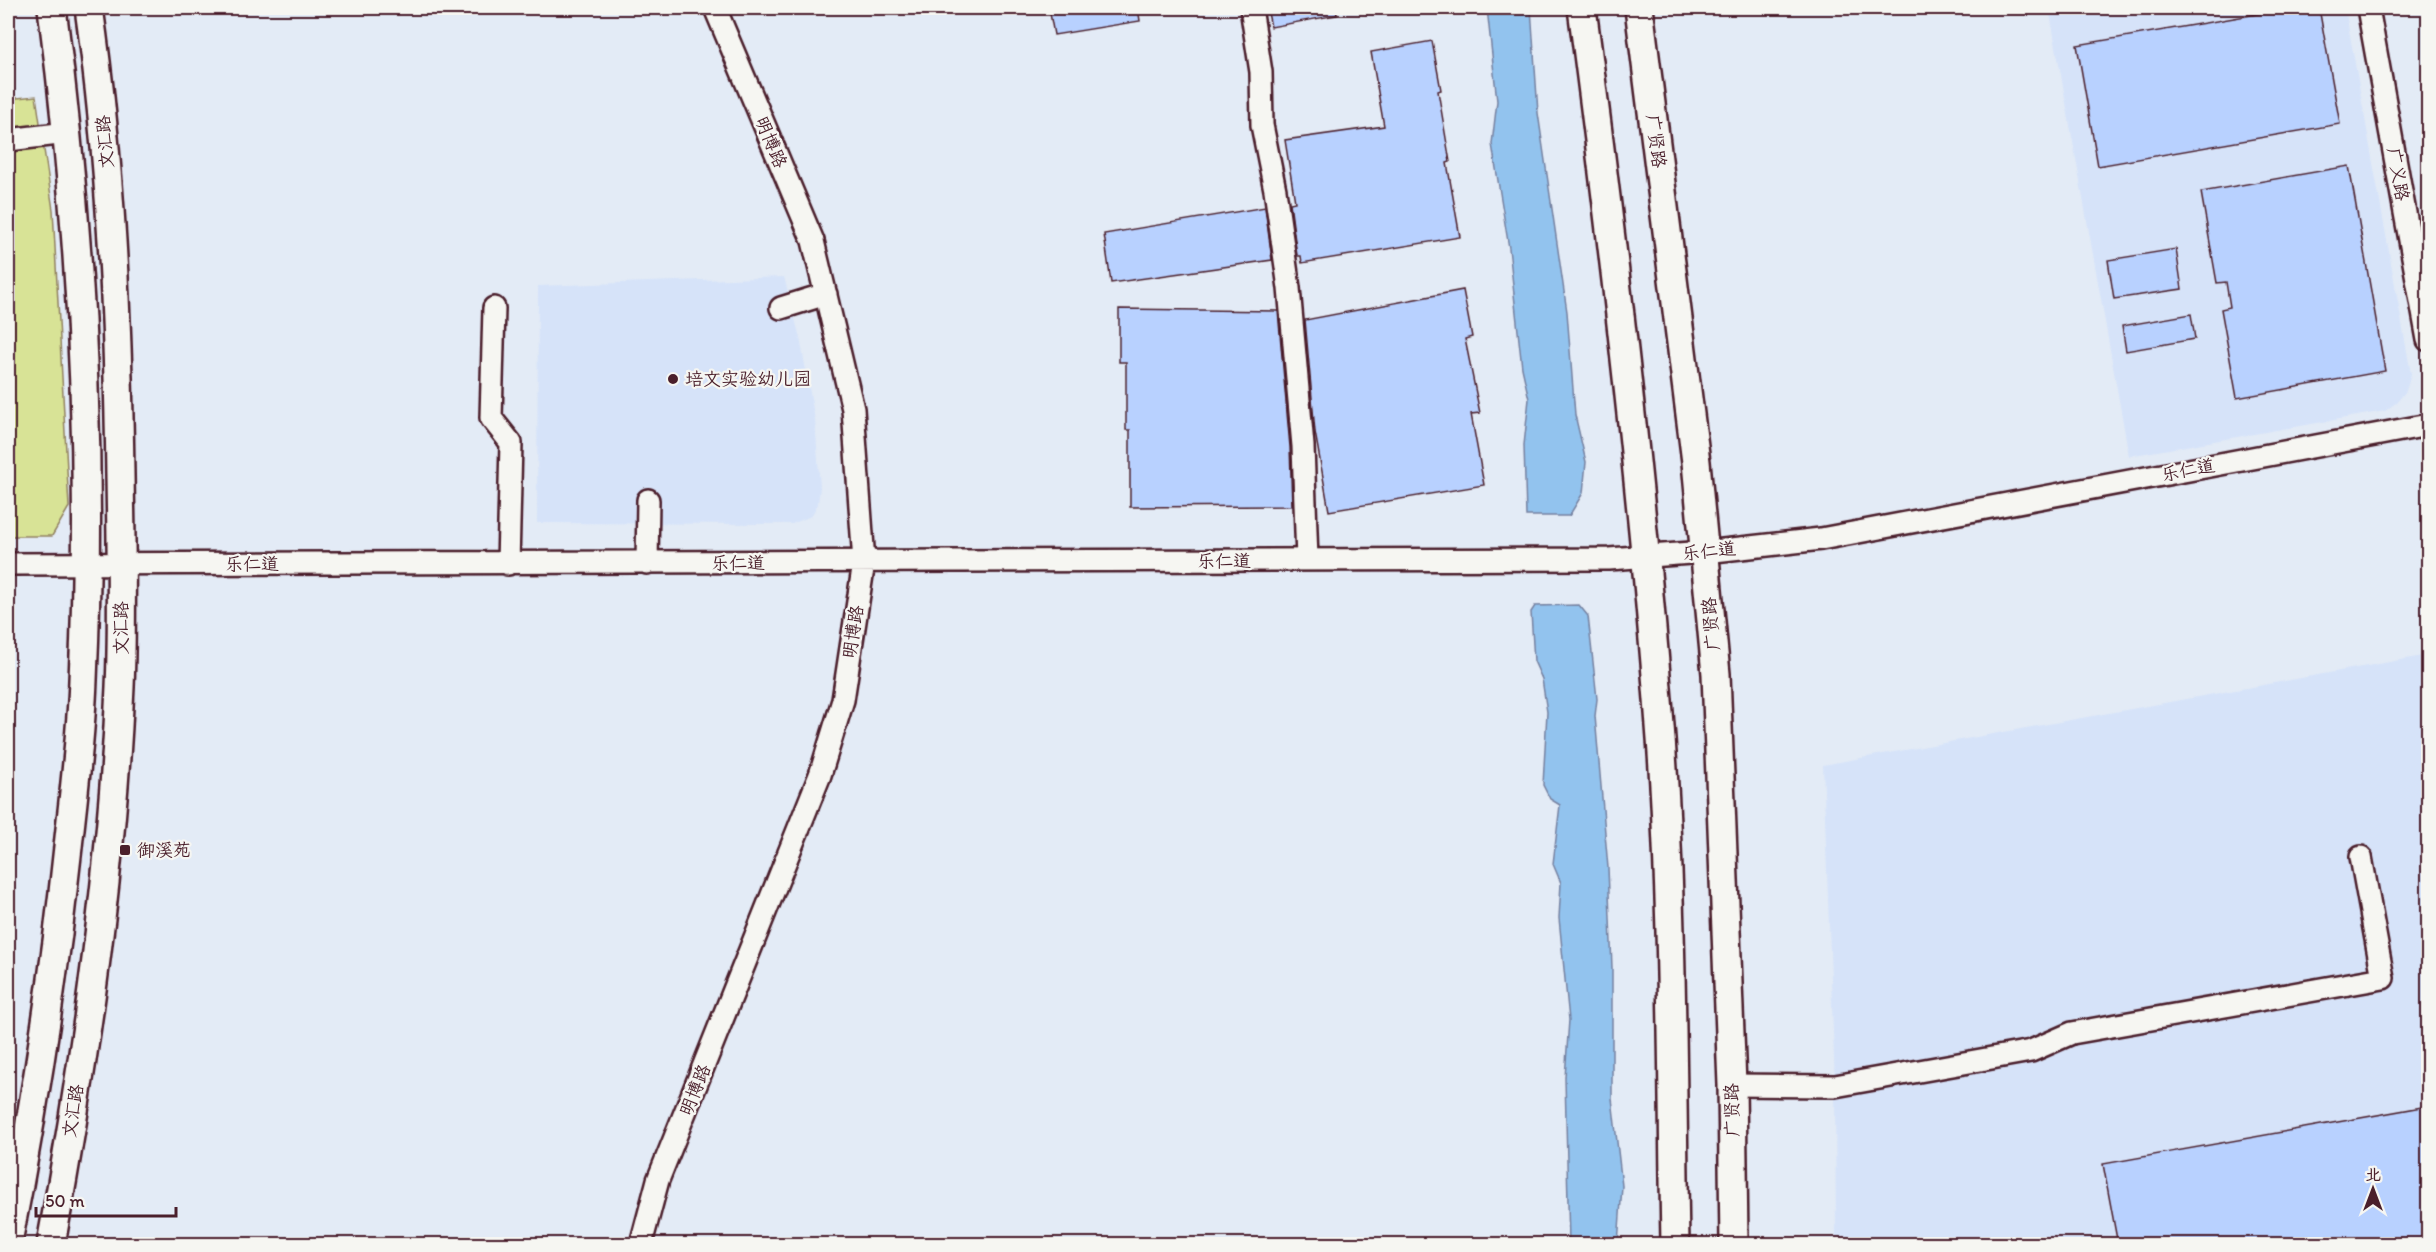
<svg xmlns="http://www.w3.org/2000/svg" width="2436" height="1252" viewBox="0 0 2436 1252" font-family="Itim,'LXGW WenKai TC',sans-serif">
	<rect width="100%" height="100%" fill="#e3ebf6"/>
	<filter id="ink" filterUnits="userSpaceOnUse"><feTurbulence type="fractalNoise" baseFrequency=".0167" numOctaves="2"/><feDisplacementMap in="SourceGraphic" scale="12" xChannelSelector="R" yChannelSelector="G"/><feConvolveMatrix kernelMatrix="1 2 1 2 8 2 1 2 1" color-interpolation-filters="sRGB"/></filter>
	<g filter="url(#ink)">
		<path fill="#d6e3f9" d="M2049,8H2345L2411,374L2406,391L2397,402L2385,411L2129,456Z
			M784,277L800,338L815,420L820,487L818,504L811,516L792,524L537,523L538,286Z
			M2428,655V1244H1836L1835,1086L1823,765Z"/>
		<path fill="#d8e396" stroke="#918160" stroke-width="1.5" d="M36,96L53,210L69,507L52,536H8V99Z"/>
		<path fill="#92c3ee" stroke="#7581a0" stroke-width="1.5" d="M1487,8H1531L1538,113L1567,312L1575,415L1586,462L1583,493L1569,516H1526L1524,445L1529,399L1522,368L1509,248L1492,144L1497,101Z
			M1579,605L1588,616L1597,699L1595,716L1608,868L1612,968V1098L1622,1186L1618,1244H1569L1565,1078L1569,1020L1559,918L1561,883L1553,864L1560,805L1550,799L1543,785L1547,712L1542,679L1534,661L1531,612L1535,606Z"/>
		<path fill="#b8d1ff" stroke="#4a1f2b" stroke-width="1.5" d="M1049,8H1138L1140,21L1054,35Z
			M1267,8H1336L1337,15L1271,27Z
			M2292,8H2319L2340,124L2098,166L2077,45Z
			M1432,41L1441,90L1438,91L1450,162L1447,163L1460,237L1302,263L1301,256H1297L1290,203L1295,202L1285,140L1384,126L1371,52Z
			M2349,166L2385,371L2237,398L2221,309L2230,307L2226,282L2217,283L2201,192Z
			M1265,207L1272,260L1111,283L1104,234Z
			M2176,249L2182,289L2114,299L2108,260Z
			M1463,290L1472,337L1465,339L1480,413L1471,414L1484,485L1329,511L1315,432L1305,320Z
			M1119,309L1278,311L1290,447L1292,506L1130,507V430H1126V362H1119Z
			M2191,314L2195,339L2126,351L2122,326Z
			M2428,1106V1245H2118L2103,1164Z"/>
		<g fill="none" stroke-linecap="round" stroke-linejoin="round">
			<g stroke="#4a1f2b" stroke-width="26">
				<path id="minor" d="M1251,8L1261,72L1262,125L1275,190L1289,288L1303,446L1307,560
					M2368,8L2428,340
					M8,140L67,133
					M494,308L491,418L511,443L508,564
					M781,308L826,294
					M647,563L648,500
					M8,564L1609,559L1705,552L1821,539L2428,425
					M1732,1085L1835,1086L2031,1051L2072,1033L2383,978L2361,857
					M641,1244L658,1180L820,775L843,700L864,562L853,409L813,241L715,8"/>
			</g>
			<g stroke="#4a1f2b" stroke-width="32">
				<path id="major" d="M1582,8C1614,251 1643,495 1661,739C1673,907 1672,1076 1675,1244
					M1639,8L1696,462L1716,674L1732,1085L1734,1244
					M8,1242C34,1111 54,980 68,847C74,792 81,736 83,680C93,456 81,229 52,8
					M51,1244C85,1061 112,874 120,687C123,616 121,545 120,475C118,318 111,163 89,8"/>
			</g>
			<use href="#minor" stroke="#f6f6f2" stroke-width="21"/>
			<use href="#major" stroke="#f6f6f2" stroke-width="27"/>
		</g>
	</g>
	<g fill="#4a1f2b" stroke="#f6f6f2" stroke-width="2">
		<circle cx="673" cy="379" r="6"/>
		<rect x="119" y="844" width="12" height="12" rx="3"/>
	</g>
	<g text-anchor="middle" dominant-baseline="central" stroke-width="4.5" stroke-linejoin="round" paint-order="stroke">
		<g font-size="18" fill="#4a1f2b" stroke="#f6f6f2">
			<text transform="translate(1656 141) rotate(83)">广贤路</text>
			<text transform="translate(105 142) rotate(-95)">文汇路</text>
			<text transform="translate(771 142) rotate(67)">明博路</text>
			<text transform="translate(2398 174) rotate(80)">广义路</text>
			<text transform="translate(2188 470) rotate(-11)">乐仁道</text>
			<text transform="translate(1709 551) rotate(-6)">乐仁道</text>
			<text x="1224" y="561">乐仁道</text>
			<text x="738" y="563">乐仁道</text>
			<text x="252" y="564">乐仁道</text>
			<text transform="translate(1711 624) rotate(-95)">广贤路</text>
			<text transform="translate(121 628) rotate(-90)">文汇路</text>
			<text transform="translate(853 632) rotate(-81)">明博路</text>
			<text transform="translate(695 1090) rotate(-68)">明博路</text>
			<text transform="translate(1732 1110) rotate(-91)">广贤路</text>
			<text transform="translate(73 1111) rotate(-81)">文汇路</text>
		</g>
		<g font-size="18" fill="#4a1f2b" stroke="#f6f6f2" text-anchor="start">
			<text x="685" y="379">培文实验幼儿园</text>
			<text x="137" y="850">御溪苑</text>
		</g>
	</g>
	<rect width="2436" height="1252" fill="none" stroke="#f6f6f2" stroke-width="30"/>
	<rect x="15" y="15" width="2406" height="1222" fill="none" stroke="#4a1f2b" stroke-width="2" filter="url(#ink)"/>
	<g transform="translate(2373 1189)" stroke="#f6f6f2" stroke-width="4.5" paint-order="stroke">
	<path d="M0-4.5L10 22L0 15L-10 22Z" fill="#4a1f2b"/>
	<text y="-9" font-size="16" font-weight="bold" text-anchor="middle" fill="#4a1f2b">北</text>
	</g>
	<path d="M36 1207v9h140v-9" fill="none" stroke="#4a1f2b" stroke-width="3"/>
	<text x="45" y="1207" font-size="18" fill="#4a1f2b" stroke="#f6f6f2" stroke-width="4.5" paint-order="stroke">50 m</text>
</svg>
